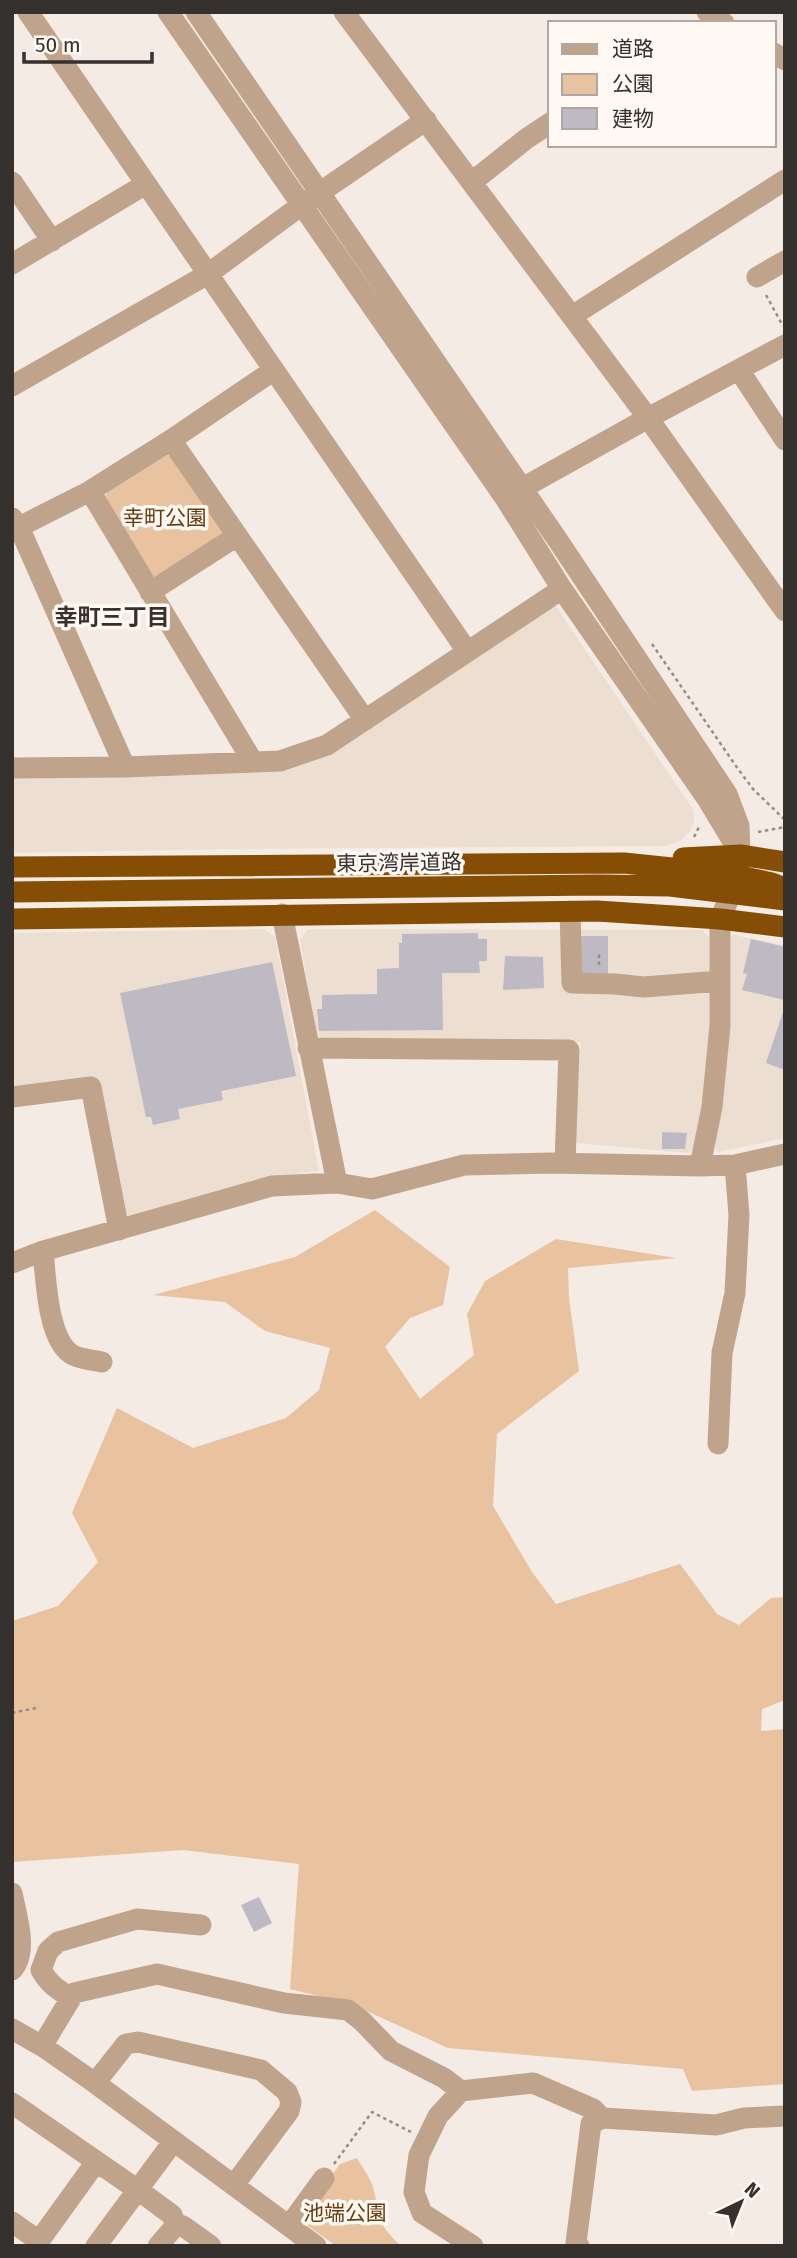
<svg xmlns="http://www.w3.org/2000/svg" width="797" height="2258" viewBox="0 0 797 2258" font-family="'Fira Sans','Noto Sans JP',sans-serif">
	<rect width="100%" height="100%" fill="#f3ebe4"/>
	<path fill="#edded2" d="M555,605L694,811V822L690,831L682,840L667,846L227,849L12,853V775L277,770Z
		M264,929L275,937L319,1171L268,1177L130,1216L120,1211L95,1081L12,1091V933Z
		M308,929L702,930L710,938L714,1011L708,1079L696,1147L688,1153L577,1143L572,1136L581,1042L323,1039L316,1032L300,940Z
		M734,935L785,945V1138L718,1152L713,1144L725,942Z"/>
	<path fill="#e9c29f" d="M167,455L175,458L225,534L152,578L104,498L107,493Z
		M375,1210L450,1267L443,1305L410,1318L385,1347L420,1399L474,1355L467,1314L485,1281L556,1239L676,1258L568,1268L569,1298L579,1371L497,1434L493,1506L532,1572L556,1604L680,1564L717,1614L739,1625L771,1598L785,1597V1700L762,1709L761,1731L785,1729V2084L692,2091L683,2069L448,2048L351,2004L290,1989L299,1864L183,1850L12,1862V1621L58,1606L98,1562L72,1513L117,1408L193,1448L286,1418L319,1390L330,1348L265,1331L225,1302L153,1295L295,1257Z
		M357,2158C362,2167 370,2177 373,2187C381,2219 375,2221 401,2246H336L304,2223V2215L340,2164Z"/>
	<path fill="#bdbac3" d="M478,933V939H487V961H479L480,973H442L443,1030L319,1031L317,1009H322V995L377,994V969L399,968V943H402V934Z
		M576,936H608V980H576Z
		M751,939L785,947V1000L742,990L747,974L743,973Z
		M505,956L543,957L544,988L503,990Z
		M272,962L296,1076L221,1091L223,1100L178,1109L180,1119L153,1125L151,1117H146L120,993Z
		M784,1009H785V1070L766,1063Z
		M662,1132L687,1133L685,1149H662Z
		M259,1897L272,1923L254,1932L241,1905Z"/>
	<g fill="none" stroke-linecap="round" stroke-linejoin="round">
		<path stroke="#948e89" stroke-width="2.5" stroke-dasharray="3.5 3.5" stroke-linecap="butt" d="M766,295L783,326
			M652,644L738,769L753,789L785,820
			M758,832L785,827
			M694,837L700,825
			M599,965V951
			M12,1713L36,1708
			M334,2164L372,2112L411,2132"/>
		<path stroke="#bfa38a" stroke-width="21" d="M28,12L467,651
			M168,12L505,498L562,589L708,800L732,840
			M196,12L559,542L727,794L739,826L740,855L734,887L720,919V1026L712,1107L700,1166
			M344,12L648,418L785,611
			M707,12L724,23
			M774,53L785,60
			M12,182L52,241
			M472,182L526,139L550,123
			M12,264L146,184
			M757,277L785,261
			M572,316L785,180
			M739,370L785,440
			M12,386L208,274L303,204L426,120
			M171,440L365,720
			M90,491L253,762
			M510,495L648,418L785,345
			M12,518L19,527L125,767
			M19,527L90,491L171,440L274,370
			M150,592L237,536
			M12,768L125,767L280,761L327,745L562,589
			M570,911L572,983L615,984L644,987L720,981
			M282,914L337,1183
			M308,1048L569,1050L565,1163
			M12,1097L91,1087L119,1230
			M43,1251C46,1278 47,1337 71,1354C78,1359 94,1360 102,1362
			M12,1263L43,1251L272,1186L337,1183L372,1189L464,1165L552,1163L700,1166L735,1165L785,1154
			M718,1444L722,1353L735,1293L739,1215L735,1165
			M12,1893C16,1914 29,1952 12,1970
			M71,1998C58,1990 48,1983 41,1970L48,1951L58,1942L137,1919L201,1925
			M12,2029L42,2046L95,2083L316,2246
			M42,2046L74,1993L157,1974L284,2003L348,2010L362,2021L391,2051L444,2078L461,2091
			M95,2083L126,2044L138,2042L261,2070L287,2092L291,2102L289,2111L234,2185
			M12,2103L145,2195L172,2215L176,2225
			M12,2222L39,2241L96,2162
			M289,2226L324,2178
			M96,2246L173,2142
			M158,2246L176,2225L183,2226L211,2246
			M473,2246L422,2213L414,2192L419,2155L438,2116L461,2091L533,2083L593,2109L602,2118
			M579,2246L576,2243L591,2124L602,2118L716,2125L744,2118L785,2116"/>
		<path stroke="#864d04" stroke-width="21" d="M683,858L740,855L785,862
			M12,867L624,863L730,874L772,883L785,888
			M12,892L598,885L670,886L785,900
			M12,919L597,911L720,919L785,927"/>
	</g>
	<g text-anchor="middle" dominant-baseline="central" stroke-width="7" stroke-linejoin="round" paint-order="stroke">
		<g font-size="21" fill="#673d0f" stroke="#fff8f3">
			<text x="165" y="518">幸町公園</text>
			<text x="345" y="2213">池端公園</text>
		</g>
		<g font-size="21" fill="#34312e" stroke="#fff8f3">
			<text transform="translate(399 863) rotate(-1)">東京湾岸道路</text>
		</g>
		<g font-size="23" font-weight="bold" fill="#34312e" stroke="#fff8f3">
			<text x="112" y="617">幸町三丁目</text>
		</g>
	</g>
	<rect width="797" height="2258" fill="none" stroke="#34312e" stroke-width="28"/>
	<rect x="548" y="21" width="228" height="126" fill="#fff8f3" stroke="#aea8a4" stroke-width="2"/>
	<rect x="562" y="44" width="35" height="10" fill="#bfa38a" stroke="#aea8a4" stroke-width="2"/>
	<text x="612" y="56" font-size="21" fill="#34312e">道路</text>
	<rect x="562" y="74" width="35" height="21" fill="#e9c29f" stroke="#aea8a4" stroke-width="2"/>
	<text x="612" y="91" font-size="21" fill="#34312e">公園</text>
	<rect x="562" y="108" width="35" height="21" fill="#bdbac3" stroke="#aea8a4" stroke-width="2"/>
	<text x="612" y="126" font-size="21" fill="#34312e">建物</text>
	<g transform="translate(741 2202) rotate(43)" stroke="#fff8f3" stroke-width="5" paint-order="stroke">
	<path d="M0-5L12 26L0 18L-12 26Z" fill="#34312e"/>
	<text y="-10" font-size="19" font-weight="bold" text-anchor="middle" fill="#34312e">N</text>
	</g>
	<path d="M24 52v10h128v-10" fill="none" stroke="#34312e" stroke-width="3.5"/>
	<text x="35" y="52" font-size="21" fill="#34312e" stroke="#fff8f3" stroke-width="5" paint-order="stroke">50 m</text>
</svg>
